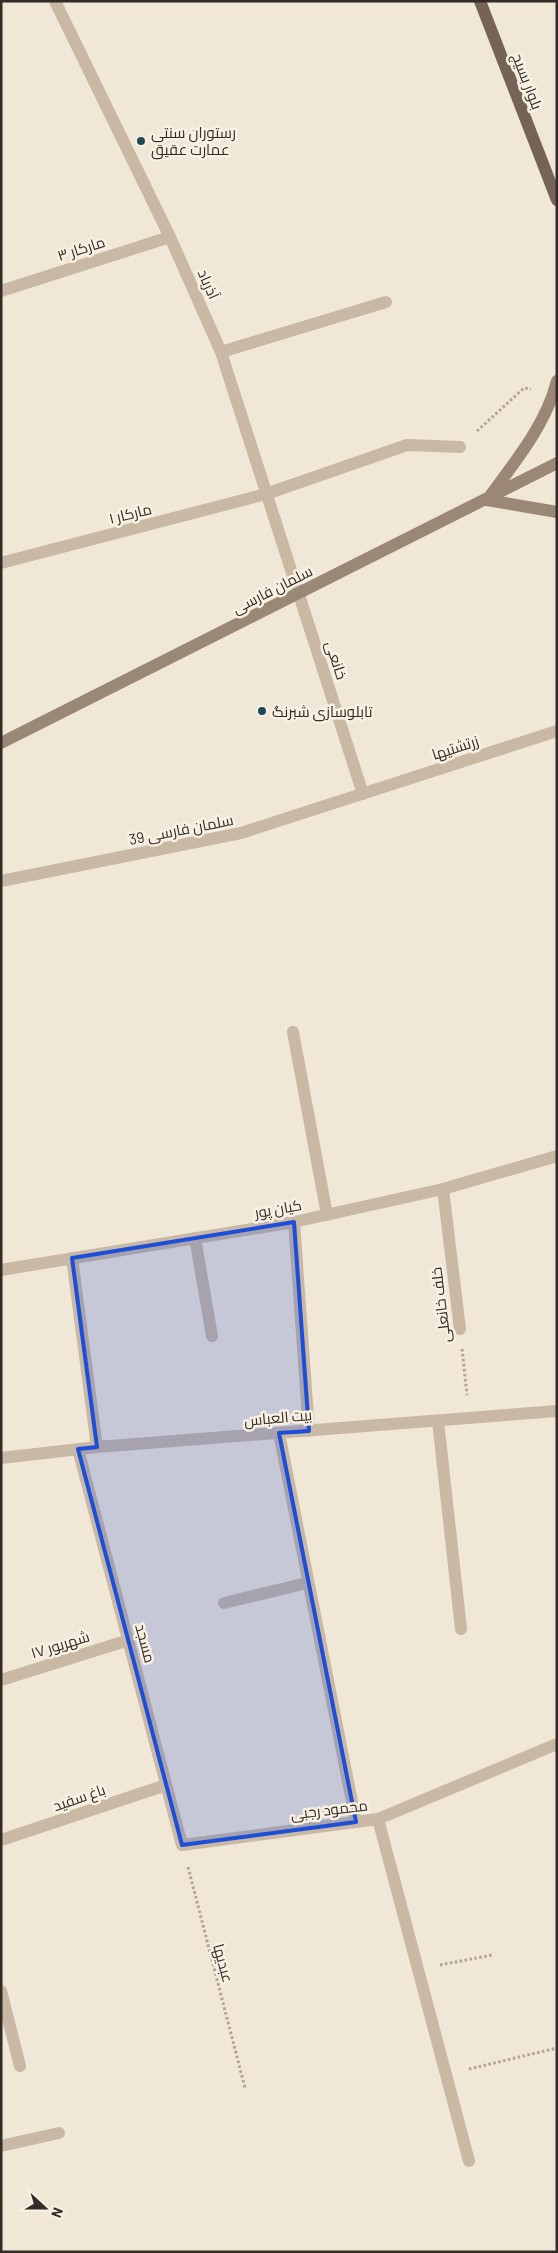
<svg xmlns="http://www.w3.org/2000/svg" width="558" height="2253" viewBox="0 0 558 2253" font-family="Barlow,Cairo,sans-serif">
	<rect width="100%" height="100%" fill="#f0e7d7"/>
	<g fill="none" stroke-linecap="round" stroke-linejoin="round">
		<path stroke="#b3a28e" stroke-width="3" stroke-dasharray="2.5 2.5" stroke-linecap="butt" d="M477,431L524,388L531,389
			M462,1349L467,1395
			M188,1867L245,2088
			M440,1965L492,1955
			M469,2069L557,2048"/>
		<path stroke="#c8b8a4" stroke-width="12" d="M55,1L170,237L221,352L363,794
			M1,291L170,237
			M221,352L386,302
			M1,563L266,494L407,445L460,447
			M1,881L241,833L557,731
			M293,1032L327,1215
			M443,1189L460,1329
			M294,1222L309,1431
			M195,1238L212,1336
			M72,1258L97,1447
			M1,1270L294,1222L443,1189L557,1156
			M438,1421L461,1629
			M279,1433L356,1822
			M78,1449L182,1845L378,1819L557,1744
			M1,1458L97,1447L557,1411
			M224,1603L307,1583
			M1,1680L129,1640
			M378,1819L469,2161
			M1,1840L166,1785
			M1,1991L20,2066
			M1,2146L59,2133"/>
		<path stroke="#9b8775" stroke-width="12" d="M557,381C546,425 514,463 487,500L557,512
			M1,743L557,463"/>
		<path stroke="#756456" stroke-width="12" d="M480,1L557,200"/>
	</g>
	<path fill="#1d4ed8" fill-opacity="0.2" stroke="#1d4ed8" stroke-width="4" stroke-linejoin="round" d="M294,1222L309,1431L279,1433L356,1822L182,1845L78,1449L97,1447L72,1258Z"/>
	<g fill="#1c4a54" stroke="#f8f1e3" stroke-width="2">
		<circle cx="141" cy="141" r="5"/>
		<circle cx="262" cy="711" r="5"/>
	</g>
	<g text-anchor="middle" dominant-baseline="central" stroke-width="5" stroke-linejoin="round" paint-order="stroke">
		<g font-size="15" fill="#332b25" stroke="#f8f1e3">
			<text transform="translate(528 81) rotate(69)">بلوار بسیج</text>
			<text transform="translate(81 248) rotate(-18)">مارکار ۳</text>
			<text transform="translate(209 284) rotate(66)">آذرباد</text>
			<text transform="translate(130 513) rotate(-14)">مارکار ۱</text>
			<text transform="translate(272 589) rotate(-27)">سلمان فارسی</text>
			<text transform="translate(337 660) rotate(72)">خانعی</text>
			<text transform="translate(455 747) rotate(-18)">زرتشتیها</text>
			<text transform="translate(181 829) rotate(-11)">سلمان فارسی 39</text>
			<text transform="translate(278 1208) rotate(-10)">کیان پور</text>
			<text transform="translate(440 1305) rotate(-97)">خلف خانعلی</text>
			<text transform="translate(278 1417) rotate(-5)">بیت العباس</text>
			<text transform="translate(146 1643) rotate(75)">مسجد</text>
			<text transform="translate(60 1644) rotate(-17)">۱۷ شهریور</text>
			<text transform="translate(79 1797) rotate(-19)">باغ سفید</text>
			<text transform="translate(329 1809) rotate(-7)">محمود رجبی</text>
			<text transform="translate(224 1963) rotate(75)">عبدیها</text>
		</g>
		<g font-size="15" fill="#332b25" stroke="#f8f1e3" text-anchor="start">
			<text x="151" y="132">رستوران سنتی<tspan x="151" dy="17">عمارت عقیق</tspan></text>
			<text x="272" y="711">تابلوسازی شبرنگ</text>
		</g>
	</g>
	<rect width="558" height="2253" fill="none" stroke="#332b25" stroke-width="5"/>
	<g transform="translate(45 2208) rotate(111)" stroke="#f8f1e3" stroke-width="4" paint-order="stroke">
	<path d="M0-4L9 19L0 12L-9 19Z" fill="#332b25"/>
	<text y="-8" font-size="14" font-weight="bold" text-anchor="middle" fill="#332b25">N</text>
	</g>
</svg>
